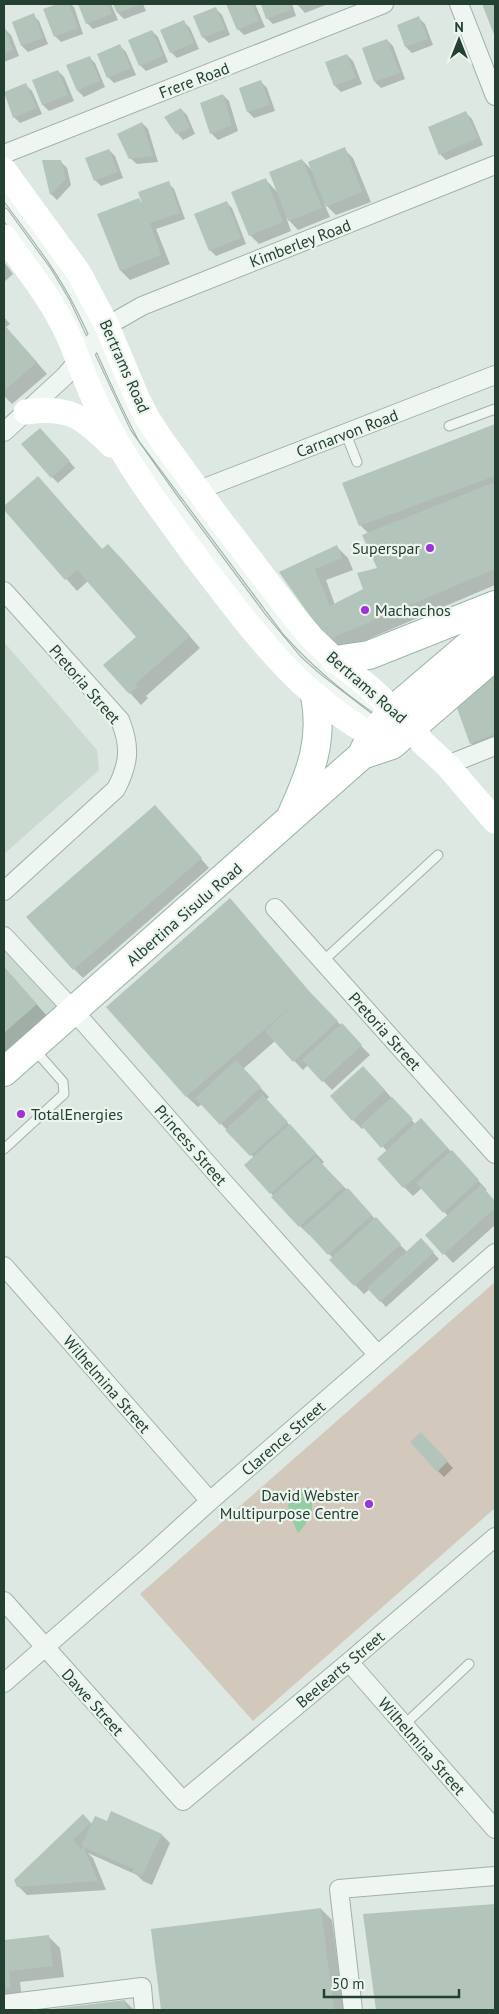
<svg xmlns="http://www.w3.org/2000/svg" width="499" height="2014" viewBox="0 0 499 2014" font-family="'PT Sans',sans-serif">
	<rect width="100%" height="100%" fill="#dce8e1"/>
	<path fill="#cadad0" d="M4,642L97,750L99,770L4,854Z
		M4,933L74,1011L4,1072Z"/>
	<path fill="#d3c8bc" d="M495,1282V1508L253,1721L140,1594Z"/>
	<path fill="#93cda4" d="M309,1487C315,1509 313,1516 298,1533L289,1513L288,1502L299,1490Z"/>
	<path fill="#0003" d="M60,4H70L74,7L83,34L61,42L55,36L45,9Z
		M80,4H111L118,20L93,29L87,23Z
		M115,4H143L146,11L124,19L118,13Z
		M231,4H255L265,27L244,35L238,29L228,5Z
		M262,4H292L296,16L273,24L267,18Z
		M297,4H328L305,13Z
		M216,9L222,15L230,35L209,43L203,37Z
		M33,15L39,21L48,44L28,52L22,46Z
		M419,18L425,24L433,45L412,53L406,47L398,26Z
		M184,22L190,28L199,49L177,58L171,52Z
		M5,29L11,35L19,56L4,62Z
		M152,31L158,37L168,62L146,71L140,65Z
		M387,40L393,46L405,79L381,88L375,82Z
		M120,46L126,52L136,75L114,83L108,77Z
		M347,55L353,61L362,84L341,92L335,86L326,63Z
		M89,57L95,63L105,87L84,97L78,91Z
		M58,71L64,77L74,101L49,111L43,105L33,81Z
		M261,82L267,88L275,111L254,118L248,112L240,89Z
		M26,85L32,91L42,114L20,123L14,117Z
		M223,95L229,101L238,131L218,140L212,134L201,104Z
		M181,109L187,115L195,134L183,140L177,133Z
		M466,113L472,119L483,145L446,160L440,154Z
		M142,123L148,129L158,162L137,164L130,158Z
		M344,149L353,158L371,202L336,215L324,203L330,217L298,230L286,217L291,231L259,244L250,235L266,180L278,193L302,160L314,172Z
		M109,150L115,156L123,178L101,186L95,180Z
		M44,162H61L67,168L71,185L57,200L51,194Z
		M168,183L174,189L185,219L156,229L170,264L130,280L121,271L99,215L138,199L145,206Z
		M226,202L232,208L246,244L216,256L210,250Z
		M4,262L13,274L4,282Z
		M4,317L10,324L6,327L47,374L12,404L4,396Z
		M495,426V585L340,651L328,639L281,573L337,547L348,558L353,570L326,580L335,605L365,589L379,568L369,534L361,526L344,483Z
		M46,435L75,468L58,483L52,477Z
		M38,478L103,550L108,546L120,557L200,648L146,696L148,698L141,705L130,693L137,637L88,581L77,591L4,508Z
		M495,678V746L480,752L471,743L456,701Z
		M163,815L209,868L83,978L74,969Z
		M230,900L319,1003L370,1055L332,1090L308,1065L303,1070L275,1041L243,1069L269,1097L266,1100L324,1162L322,1164L407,1252L427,1246L439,1259L386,1307L370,1289L364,1294L355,1285L331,1260L333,1258L310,1234L309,1235L300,1226L246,1165L254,1158L202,1104L198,1107L186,1096Z
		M4,967L47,1016L4,1054Z
		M372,1076L416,1125L430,1129L487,1190L485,1191L495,1202V1225L453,1263L427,1235L448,1216L422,1188L413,1196L404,1187L379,1159L387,1151L364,1127L362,1129L353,1120Z
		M427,1440L453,1468L444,1477L438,1471Z
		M83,1815L93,1825L108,1823L162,1835L170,1843L152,1885L143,1881L137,1875L88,1853L93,1858L106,1890L27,1895L18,1886Z
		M495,1905V2010H377L364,1915Z
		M321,1909L332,1920L344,2010H162L152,1930Z
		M48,1936L60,1948L64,1977L20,1982L22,1999L4,2001V1941Z
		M125,2001L134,2010H53Z"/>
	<path fill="#b3c5ba" d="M57,4H69L78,28L54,37L43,9Z
		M78,4H108L112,14L86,24Z
		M113,4H143L117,13Z
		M226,4H252L259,21L237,30Z
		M261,4H289L291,10L266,19Z
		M482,4H495V37Z
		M216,7L225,29L202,38L193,16Z
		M34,13L43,38L21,46L12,22Z
		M419,16L428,39L405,47L397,25Z
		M184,20L194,43L170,53L160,30Z
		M4,25L13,50L4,54Z
		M152,30L163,56L139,66L128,40Z
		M387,39L400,73L374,82L362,48Z
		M120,44L131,68L107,78L97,54Z
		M347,54L356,78L334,86L325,62Z
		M90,56L100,81L77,91L66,65Z
		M58,70L68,95L42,105L32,80Z
		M261,80L270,105L247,112L239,88Z
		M26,83L37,108L13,118L4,92Z
		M223,94L232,125L210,134L200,103Z
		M181,108L190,128L176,134L164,117Z
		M466,111L478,138L439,155L428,127Z
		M142,122L153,156L129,159L117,134Z
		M345,147L362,192L326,207L308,162Z
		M109,149L118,172L94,181L85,158Z
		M302,159L322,208L288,221L269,172Z
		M42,160H61L66,179L50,195Z
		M266,178L283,222L249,236L231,192Z
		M169,181L180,213L150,223L161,255L120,271L97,214L139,198L147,217L138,192Z
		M227,201L241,238L209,251L194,214Z
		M4,325L37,362L4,391Z
		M495,424V476L359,526L342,483Z
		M40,428L70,461L51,478L21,444Z
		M38,476L102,549L108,544L190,636L135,684L138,686L129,694L103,665L136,637L77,570L65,580L4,510V506Z
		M495,482V569L327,640L279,572L337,545L342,558L315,569L330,606L363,589L357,573L377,568L362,535Z
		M495,676V734L470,744L454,700Z
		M155,805L202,858L73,970L26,917Z
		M230,898L309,991L338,1021L293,1062L265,1031L301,998L186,1097L106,1007Z
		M4,967L37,1004L4,1033Z
		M342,1023L362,1045L322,1082L302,1060Z
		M236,1060L261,1087L220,1125L195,1098Z
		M363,1066L385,1090L352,1121L330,1096Z
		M263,1095L288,1122L250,1156L225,1130Z
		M392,1097L413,1119L381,1148L361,1125Z
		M421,1118L448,1148L403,1188L377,1159Z
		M290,1124L316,1153L270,1194L244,1165Z
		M452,1150L479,1180L443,1213L416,1183Z
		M316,1157L343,1187L299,1227L271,1197Z
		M481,1185L495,1201V1208L443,1255L425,1235Z
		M348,1188L372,1215L328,1255L303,1228Z
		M376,1217L401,1244L354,1286L329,1260Z
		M421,1238L434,1252L380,1302L367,1288Z
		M421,1432L448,1461L437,1472L410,1442Z
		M111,1811L162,1834L142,1876L132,1872L134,1869L81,1846L95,1816L107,1821Z
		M83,1814L91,1823L73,1840L81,1849L84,1847L98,1881L17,1887L14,1880Z
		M495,1904V2010H376L363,1914Z
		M321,1908L334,2010H161L151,1929Z
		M49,1935L53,1966L9,1971L11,1988L4,1989V1940Z
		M125,2000L127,2010H52V2009Z"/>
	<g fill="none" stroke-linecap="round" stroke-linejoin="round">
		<g stroke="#a1b2a8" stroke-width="11">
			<path id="service" d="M4,193C30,229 59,264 79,304C102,348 119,395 143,438L287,631C315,662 344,687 378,710
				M4,213L47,272L65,302L126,432L177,504L261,617L297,660L316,677L377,724
				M449,426L495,409
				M346,434L357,462
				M323,961L438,855
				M4,1149L64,1094L63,1082L34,1049
				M404,1725L469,1664"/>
		</g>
		<g stroke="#a1b2a8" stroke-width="20">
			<path id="minor" d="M459,4L495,96
				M4,154L384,4
				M4,432L65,376L107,326L142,306L495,165
				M199,490L495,375
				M4,591L120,720C131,747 129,764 116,789L4,891
				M447,765L495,746
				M275,908L495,1154
				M4,936L74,1011L220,1178L378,1355
				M4,1266L210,1501
				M4,1601L183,1801L349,1662L495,1537
				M349,1662L495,1829
				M4,1683L147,1558L210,1501L495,1253
				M4,2004L142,1987L144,2010
				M353,2010L339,1889L495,1876"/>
		</g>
		<g stroke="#9ab5a5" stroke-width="30">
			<path id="primary" d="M335,660L369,655L495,605
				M362,755L371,735L394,709L495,623
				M292,814C310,774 324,741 315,696
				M4,1072L362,755L392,745L495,656"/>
		</g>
		<use href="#service" stroke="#eff6f2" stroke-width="9"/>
		<use href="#minor" stroke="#eff6f2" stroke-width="18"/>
		<path stroke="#fff" stroke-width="25" d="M4,170L79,273L107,326L138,400L148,419L161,439L217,516L296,619L312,638L335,660L369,687L413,728L422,742L447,765L495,821
			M4,237C27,269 52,300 68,335C80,362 88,390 102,415C128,466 162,511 196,557C251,629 306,706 390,744
			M26,412C69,406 82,416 111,445"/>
		<use href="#primary" stroke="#fff" stroke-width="28"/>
	</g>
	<g fill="#9e32dc" stroke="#ecf6ef" stroke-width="2">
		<circle cx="430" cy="548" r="5"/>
		<circle cx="365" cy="610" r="5"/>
		<circle cx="21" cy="1114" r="5"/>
		<circle cx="369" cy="1504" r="5"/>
	</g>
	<g text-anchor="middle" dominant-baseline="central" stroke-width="4.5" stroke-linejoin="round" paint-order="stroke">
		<g font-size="16" fill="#244030" stroke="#ecf6ef">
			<text transform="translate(194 80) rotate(-21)">Frere Road</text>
			<text transform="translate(300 243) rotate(-21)">Kimberley Road</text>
			<text transform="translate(125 366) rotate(66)">Bertrams Road</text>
			<text transform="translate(347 433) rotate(-21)">Carnarvon Road</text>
			<text transform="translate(85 684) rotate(49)">Pretoria Street</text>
			<text transform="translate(367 687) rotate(41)">Bertrams Road</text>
			<text transform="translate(184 914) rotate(-41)">Albertina Sisulu Road</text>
			<text transform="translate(385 1031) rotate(48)">Pretoria Street</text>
			<text transform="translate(191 1145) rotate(49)">Princess Street</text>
			<text transform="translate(107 1384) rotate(49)">Wilhelmina Street</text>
			<text transform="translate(283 1438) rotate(-41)">Clarence Street</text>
			<text transform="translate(340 1669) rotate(-40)">Beelearts Street</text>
			<text transform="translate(93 1702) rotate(48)">Dawe Street</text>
			<text transform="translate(422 1746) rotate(49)">Wilhelmina Street</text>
		</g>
		<g font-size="16" fill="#244030" stroke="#ecf6ef" text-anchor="end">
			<text x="420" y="548">Superspar</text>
			<text x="375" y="610" text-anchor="start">Machachos</text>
			<text x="31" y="1114" text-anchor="start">TotalEnergies</text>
			<text x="359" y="1495">David Webster<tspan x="359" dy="18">Multipurpose Centre</tspan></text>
		</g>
	</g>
	<rect width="499" height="2014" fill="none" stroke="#244030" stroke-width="10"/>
	<g transform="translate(459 40)" stroke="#ecf6ef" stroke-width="4" paint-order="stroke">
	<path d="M0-4L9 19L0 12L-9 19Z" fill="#244030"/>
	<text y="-8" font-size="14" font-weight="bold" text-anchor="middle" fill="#244030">N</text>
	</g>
	<path d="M324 1989v8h135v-8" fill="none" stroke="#244030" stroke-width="2.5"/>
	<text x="332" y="1989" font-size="15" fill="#244030" stroke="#ecf6ef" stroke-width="4" paint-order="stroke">50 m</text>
</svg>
